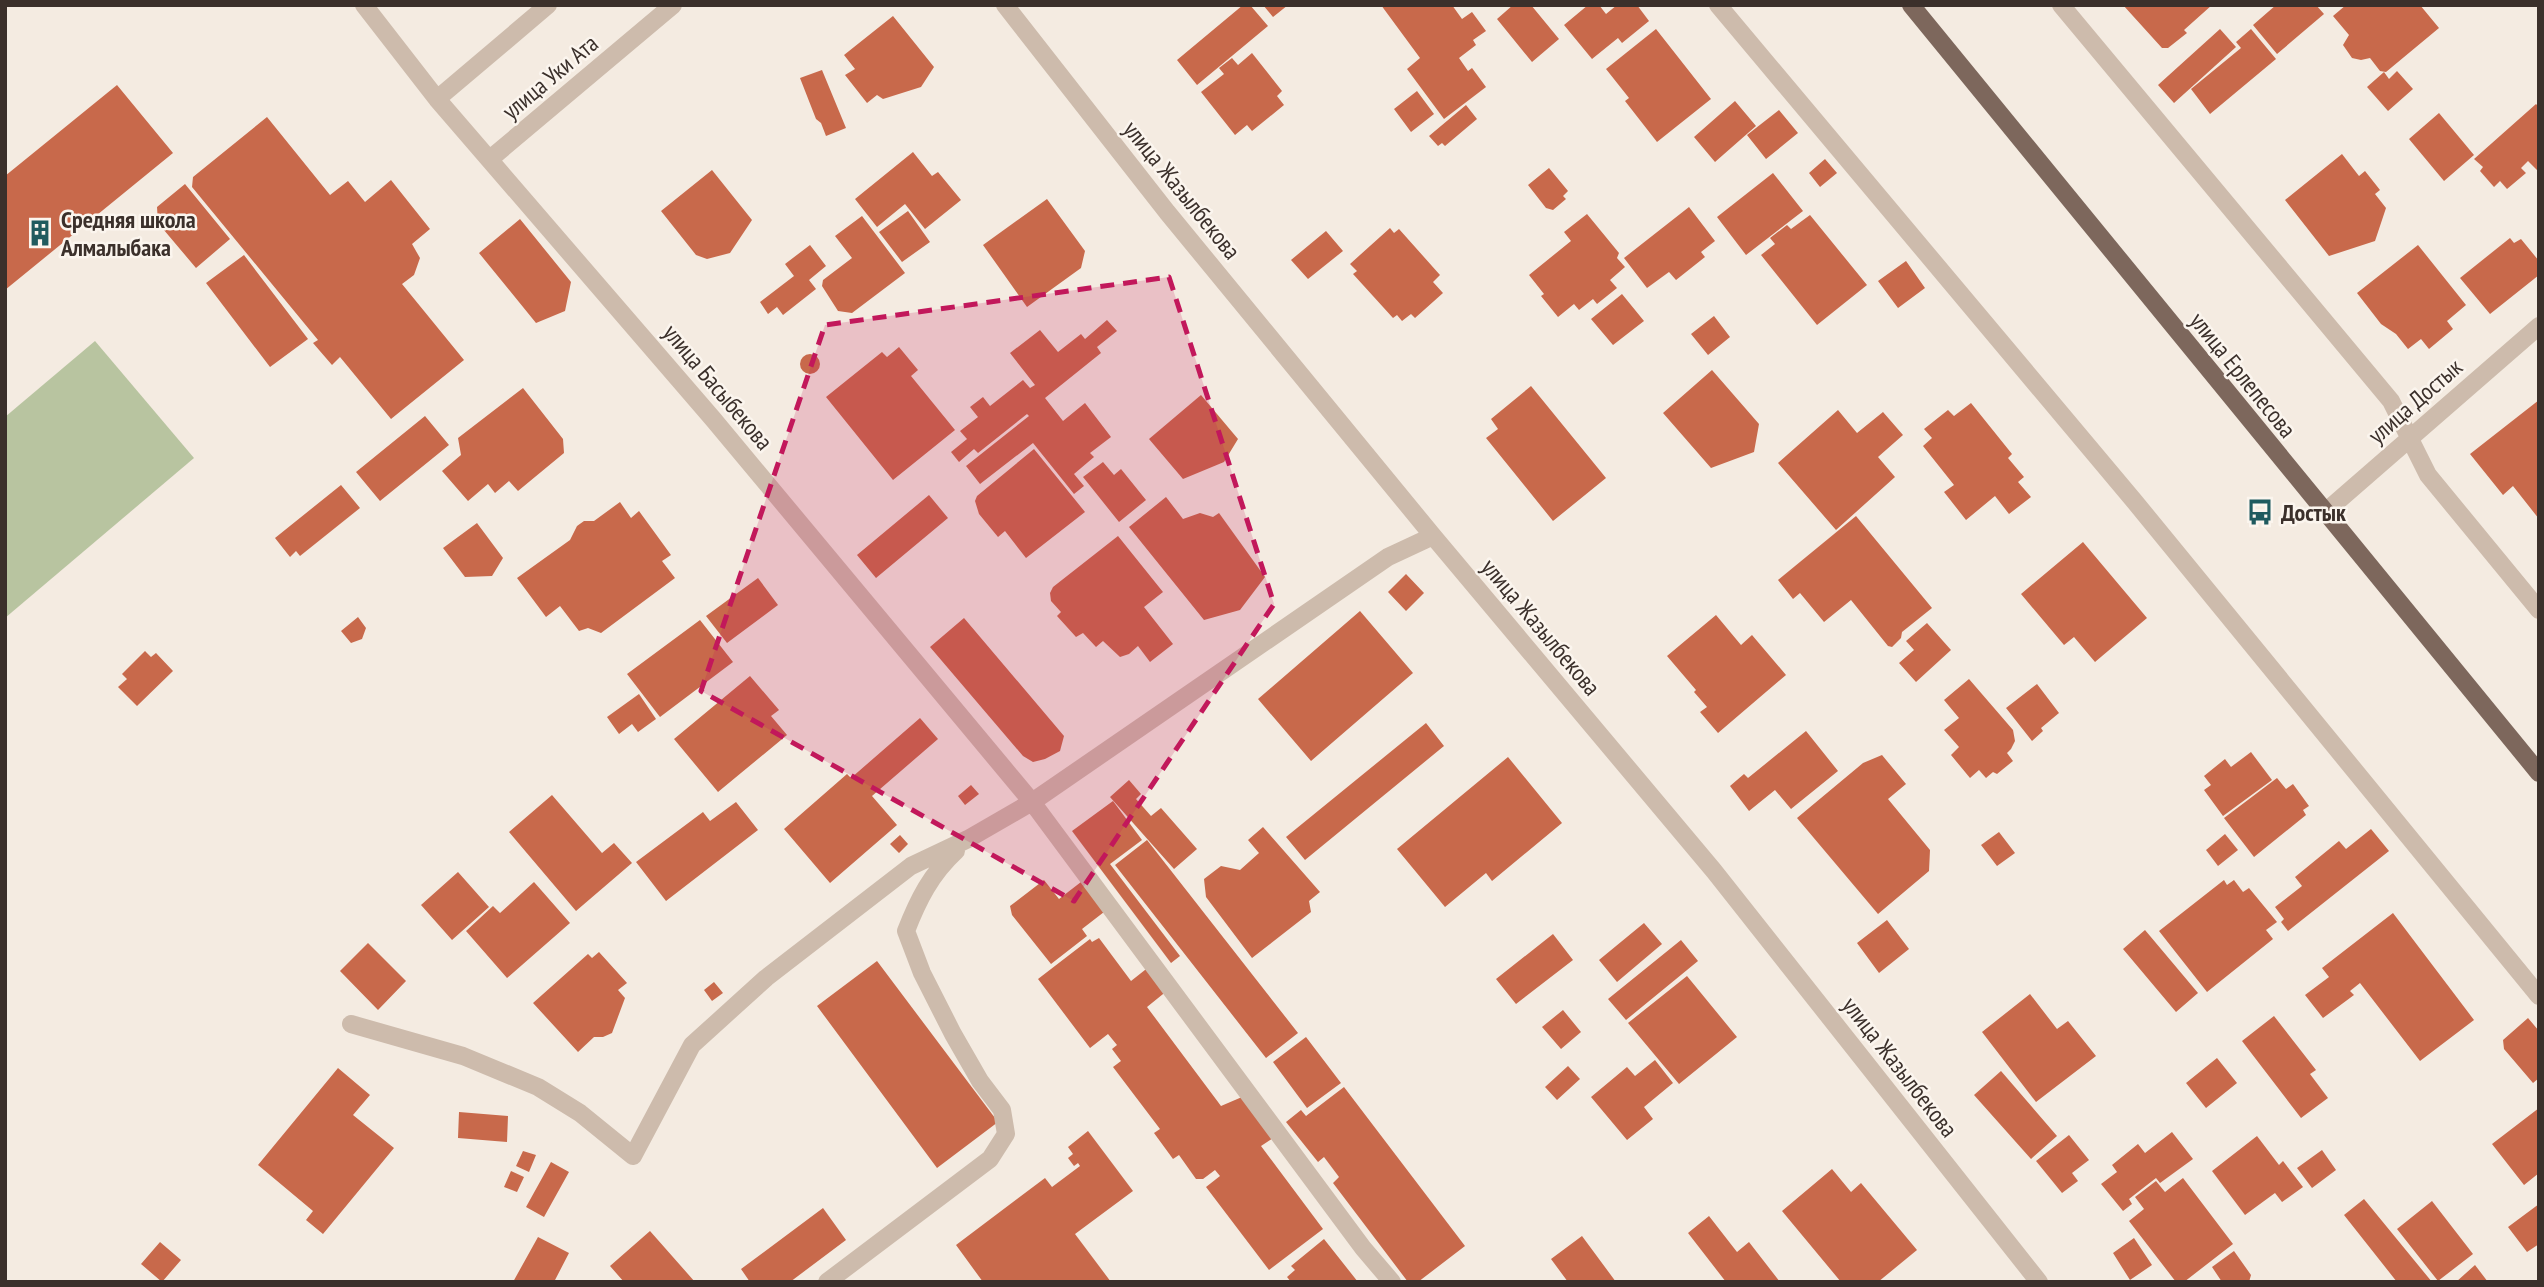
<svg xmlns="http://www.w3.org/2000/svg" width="2544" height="1287" viewBox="0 0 2544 1287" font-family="'PT Sans Narrow',sans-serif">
	<rect width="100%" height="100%" fill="#f4ebe1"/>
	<path fill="#b8c4a0" d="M95,341L194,458L5,618V417Z"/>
	<path fill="#c8694b" d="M1243,5H1250L1268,26L1197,85L1177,60Z
		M1263,5H1288L1273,17Z
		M1381,5H1452L1462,19L1472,12L1486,31L1473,40L1476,45L1459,58L1468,71L1472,68L1486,87L1444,119L1407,69L1420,58Z
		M1513,5H1531L1559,39L1532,62L1497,19Z
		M1588,5H1599L1606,14L1617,5H1637L1649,21L1622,43L1618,38L1592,59L1564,25Z
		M2123,5H2212L2184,30L2187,33L2168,48H2162Z
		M2276,5H2316L2324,14L2277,54L2253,25Z
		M2346,5H2420L2439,28L2386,72L2380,71L2370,58L2361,60L2352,58L2343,45L2349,35L2333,16Z
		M893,16L934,67L921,87L883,99L877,95L867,103L845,75L855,69L844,55Z
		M1656,29L1711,99L1657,142L1625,101L1629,98L1606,69Z
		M2220,29L2236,47L2174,103L2158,85Z
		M2251,29L2276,59L2210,114L2191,89L2241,48L2236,42Z
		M1252,53L1282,91L1277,96L1284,105L1252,131L1247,125L1235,135L1201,92L1224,74L1219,68L1232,58L1238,65Z
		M822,70L846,128L826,136L821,123L816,119L800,78Z
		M2397,71L2413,89L2388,111L2367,87L2384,72L2389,79Z
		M117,85L173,153L5,290V176Z
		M1417,91L1434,114L1411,132L1394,109Z
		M1735,101L1756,126L1715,162L1694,137Z
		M2536,104L2539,107V172L2528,161L2521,168L2526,173L2507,189L2500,181L2494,187L2480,171L2483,167L2474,159Z
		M1466,105L1477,119L1445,146L1442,143L1438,146L1429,136Z
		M1779,110L1798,133L1766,159L1747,135Z
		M2439,113L2474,155L2444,181L2409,139Z
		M267,117L330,195L348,181L365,202L391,180L430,229L412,244L420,258L414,275L402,284L464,360L391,419L340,357L332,365L313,343L318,340L192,187L193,177Z
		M913,152L932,176L938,172L961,200L925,229L905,204L877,227L855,199Z
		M2342,154L2359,176L2365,171L2380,190L2375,194L2386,208L2375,241L2329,256L2285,200Z
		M1825,159L1837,173L1820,187L1809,173Z
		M1549,168L1568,191L1563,196L1566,199L1553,210L1546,208L1528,185Z
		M712,170L752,220L730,253L707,259L696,255L661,211Z
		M1773,173L1803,211L1746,255L1717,217Z
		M185,184L230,239L196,268L158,223L157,207Z
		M1047,199L1085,251L1081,268L1027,307L983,245Z
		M1689,207L1715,241L1701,252L1705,257L1676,280L1669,272L1647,288L1624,258Z
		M908,211L930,242L902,262L879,232Z
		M1587,214L1619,253L1617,258L1625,267L1610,280L1617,288L1597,304L1593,299L1579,310L1574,304L1558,317L1541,296L1544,294L1529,275L1571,241L1564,232Z
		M1810,215L1867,285L1817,325L1761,255L1775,244L1770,238L1787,225L1791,229Z
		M862,216L905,273L852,313L838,311L822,286L823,280L852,258L835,236Z
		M520,219L571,282L565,311L536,323L479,253Z
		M1390,228L1394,233L1399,229L1440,275L1433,282L1443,293L1415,318L1411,314L1402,321L1397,315L1393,318L1353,274L1357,271L1350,264Z
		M1326,231L1343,251L1308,279L1291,260Z
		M2510,238L2514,243L2521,239L2539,261V275L2490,314L2460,278Z
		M810,245L826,266L809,280L816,289L783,315L777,307L768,314L760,302L794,276L785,264Z
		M2418,245L2466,305L2447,321L2453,329L2429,349L2421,339L2408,349L2396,334L2381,324L2357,293Z
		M244,255L308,339L270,367L206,283Z
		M1906,261L1925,288L1898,308L1878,281Z
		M1622,294L1644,321L1613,345L1591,319Z
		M1714,316L1730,337L1708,355L1691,334Z
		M1107,320L1117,331L1097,347L1101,353L1045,398L1063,421L1085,403L1111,437L1090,453L1094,457L1074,474L1084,486L1074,494L1033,443L980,484L966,466L1029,416L1027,414L978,453L974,449L959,462L951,452L967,439L960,431L978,417L970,407L983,397L990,406L1023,380L1030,388L1035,385L1010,353L1040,330L1058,352L1081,334L1085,339Z
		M899,347L918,370L911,376L955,430L893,480L826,397L882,352L887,357Z
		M800 364a10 10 0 1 1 20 0a10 10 0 1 1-20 0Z
		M1712,370L1759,424L1754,452L1711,468L1663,413Z
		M1531,386L1606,478L1553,521L1486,438L1498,429L1491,419Z
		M523,388L563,439L564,453L518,491L509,481L495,493L488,484L468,501L442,471L461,455L458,438Z
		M1201,395L1238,439L1224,462L1183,479L1149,439Z
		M2539,400V519L2513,486L2503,495L2470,454Z
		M1971,403L2012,454L2008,458L2024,477L2018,482L2031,497L2009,514L1995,496L1966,520L1944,492L1954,485L1923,446L1932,438L1924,429L1948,410L1954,416Z
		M1838,410L1857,433L1883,412L1903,435L1878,457L1895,477L1836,530L1778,463Z
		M425,416L449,445L380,501L356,472Z
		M1034,449L1085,512L1026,558L1005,531L998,537L979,514L975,501L977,496Z
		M1103,462L1114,475L1121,469L1146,500L1119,522L1083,477Z
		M341,485L360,508L300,556L296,551L290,557L275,538Z
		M929,495L948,518L876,578L857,555Z
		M1166,497L1183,519L1200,513L1213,517L1219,513L1265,577L1240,610L1204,620L1129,527Z
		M620,502L631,518L639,511L671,555L662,561L675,578L601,633L588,628L579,631L560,606L546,617L517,578L570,540L577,526L584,521H594Z
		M1856,516L1932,608L1902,632L1901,638L1892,647L1888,646L1851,600L1824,622L1800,593L1793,599L1778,580Z
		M477,523L503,558L492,576L465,577L443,548Z
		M1118,536L1163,592L1144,607L1173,644L1150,662L1138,646L1129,654L1120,657L1103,641L1096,647L1083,633L1076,637L1057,616L1061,612L1051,601L1050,593L1053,587Z
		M2083,542L2147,618L2095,662L2074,637L2064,645L2021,594Z
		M1406,574L1424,593L1406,611L1388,592Z
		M758,578L778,605L727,643L706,616Z
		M1360,611L1413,673L1311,761L1258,699Z
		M1716,615L1741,645L1752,635L1786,675L1718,733L1700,712L1707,707L1694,692L1696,690L1667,656Z
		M358,617L366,628L362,639L351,643L341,631Z
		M964,618L1064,736L1060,751L1045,759L1033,762L1023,756L930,647Z
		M700,620L733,662L660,717L627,674Z
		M1927,623L1951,650L1916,682L1899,663L1914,650L1906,641Z
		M145,651L151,657L156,653L173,671L137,706L118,687L127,679L122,674Z
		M750,676L779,710L771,716L787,735L718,792L674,739Z
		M1969,679L2013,730L2015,741L2011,749L2007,753L2013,761L1997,774L1993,772L1986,778L1979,770L1970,778L1951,755L1959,747L1944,730L1959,718L1944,700Z
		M2037,684L2059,713L2041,728L2043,731L2032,741L2006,708Z
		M639,694L656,719L638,732L632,724L619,734L607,717Z
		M920,718L938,739L872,796L897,825L830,883L784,829L847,774L851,778Z
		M1426,723L1444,746L1305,860L1286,837Z
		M1806,731L1838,771L1791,809L1775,790L1749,811L1730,786L1744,774L1748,778Z
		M2251,752L2272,780L2223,816L2204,790L2211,785L2204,776L2225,759L2231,767Z
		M1882,755L1906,784L1888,799L1930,850L1929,871L1878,914L1797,818L1863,763Z
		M1508,757L1562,823L1492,881L1486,873L1445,907L1397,849Z
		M2277,778L2286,789L2293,784L2309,806L2303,810L2306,815L2254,857L2224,818Z
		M1129,780L1141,794L1136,799L1151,816L1161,808L1197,849L1174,869L1110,797Z
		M971,785L979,794L965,805L958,796Z
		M552,795L602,853L614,843L632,863L576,911L509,832Z
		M1113,801L1142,840L1110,864L1180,956L1171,963L1072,831Z
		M736,802L758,830L666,901L636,862L703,812L710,821Z
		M1263,827L1320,892L1309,901L1311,912L1252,958L1206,897L1204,879L1221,866L1240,870L1259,853L1248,840Z
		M2371,829L2389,851L2288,931L2281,922L2284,919L2275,907L2302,886L2295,877L2339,841L2346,849Z
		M1999,832L2015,853L1997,866L1981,845Z
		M2225,834L2238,850L2218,866L2206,850Z
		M900,835L908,844L899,853L890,844Z
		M1147,840L1298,1033L1266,1058L1115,865Z
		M458,872L489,907L452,940L421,905Z
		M1044,880L1059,899L1081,882L1104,912L1082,929L1087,936L1051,964L1012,915L1010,906Z
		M2224,880L2227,885L2234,880L2243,892L2249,888L2277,922L2266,930L2273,939L2207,992L2159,931Z
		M534,882L570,923L507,978L466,931L493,906L500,913Z
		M2393,913L2474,1020L2420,1061L2360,983L2350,991L2354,995L2323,1018L2305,995L2329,977L2322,968Z
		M1887,920L1909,949L1879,973L1857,943Z
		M1644,923L1662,944L1617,982L1599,960Z
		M2145,930L2198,993L2176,1012L2123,949Z
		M1553,934L1573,960L1516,1004L1496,979Z
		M1099,938L1131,981L1150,966L1168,990L1147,1007L1221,1106L1242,1097L1273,1138L1261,1146L1323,1229L1269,1270L1206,1187L1220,1176L1215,1170L1203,1179H1196L1179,1155L1173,1159L1154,1133L1160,1129L1113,1067L1121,1061L1112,1049L1117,1045L1108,1034L1090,1048L1038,979L1090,939L1092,942Z
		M1681,940L1698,961L1626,1020L1608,999Z
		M368,943L406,981L378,1010L340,971Z
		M599,952L627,983L618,990L625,998L612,1033L603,1037H594L578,1052L533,1003L588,954L592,958Z
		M877,961L998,1122L937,1168L817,1006Z
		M1687,976L1737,1037L1679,1084L1628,1023Z
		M714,982L723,993L712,1001L704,990Z
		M2030,994L2057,1029L2068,1021L2096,1056L2036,1102L1982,1032Z
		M1563,1010L1581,1032L1561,1049L1542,1027Z
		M2274,1016L2316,1070L2310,1074L2328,1098L2301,1118L2242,1041Z
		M2528,1018L2539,1031V1078L2533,1083L2504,1049L2503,1040Z
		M1306,1037L1341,1083L1307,1108L1273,1062Z
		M2217,1058L2237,1083L2206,1108L2186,1083Z
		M1655,1060L1673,1083L1644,1107L1653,1119L1627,1140L1591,1097L1627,1067L1635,1076Z
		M1568,1066L1580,1079L1557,1100L1545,1087Z
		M338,1068L370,1095L353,1115L394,1148L323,1234L306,1220L313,1211L258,1165Z
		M2001,1071L2057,1136L2031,1159L1974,1095Z
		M1344,1087L1465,1246L1418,1282H1408L1333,1183L1339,1177L1324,1157L1318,1162L1286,1122L1301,1110L1306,1116Z
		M2539,1108V1173L2524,1185L2492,1144Z
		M459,1112L508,1116L507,1142L458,1138Z
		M1088,1131L1133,1191L1075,1234L1111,1282H983L956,1245L1045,1178L1052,1187L1080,1166L1078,1163L1074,1166L1068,1158L1073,1154L1068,1147Z
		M2172,1132L2193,1159L2160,1183L2156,1178L2129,1199L2132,1204L2123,1211L2101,1184L2117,1172L2112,1165L2138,1144L2145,1153Z
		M2069,1135L2089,1160L2072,1173L2078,1181L2062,1193L2036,1161Z
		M2257,1136L2279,1165L2283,1161L2303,1187L2282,1202L2275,1193L2245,1215L2212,1171Z
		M2322,1150L2336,1170L2312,1188L2297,1168Z
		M523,1151L536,1155L529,1172L516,1166Z
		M551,1162L569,1172L544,1217L526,1207Z
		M1832,1169L1851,1192L1861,1183L1917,1250L1878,1282H1841L1782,1211Z
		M511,1171L524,1177L517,1192L504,1187Z
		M2183,1178L2233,1244L2184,1282H2176L2129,1221L2144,1209L2135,1197L2156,1181L2165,1192Z
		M2364,1199L2432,1282H2397L2344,1215Z
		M2432,1201L2473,1254L2438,1281L2397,1229Z
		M2539,1204V1244L2527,1252L2508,1227Z
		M823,1208L846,1240L790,1282H750L741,1269Z
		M1709,1216L1737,1252L1749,1242L1780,1282H1726L1688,1233Z
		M650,1231L695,1282H624L610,1266Z
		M1582,1236L1616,1282H1568L1551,1259Z
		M538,1237L569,1253L554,1282H513Z
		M2134,1238L2152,1265L2130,1280L2113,1253Z
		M1324,1239L1358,1282H1291L1287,1277L1295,1270L1291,1266Z
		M160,1242L181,1260L162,1282L141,1264Z
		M2234,1251L2251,1275L2249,1282H2222L2212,1267Z
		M2475,1265L2488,1282H2456Z"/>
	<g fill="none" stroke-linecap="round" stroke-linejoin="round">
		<path stroke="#cdbbac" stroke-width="18" d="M364,5L437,99L713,419L1032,802L1363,1248L1392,1282
			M1005,5L1167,212L1433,536L1714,871L2039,1282
			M1718,5L2135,502L2539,996
			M2061,5L2391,401L2428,475L2539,610
			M437,99L548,5
			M490,159L673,5
			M2324,513L2539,326
			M351,1024L463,1056L538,1087L580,1113L633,1156L692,1045L766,978L911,866L968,839L1032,802L1388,557L1433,536
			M827,1282L990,1159L1006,1134L1002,1110L980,1081L953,1034L922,973L906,931C918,900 931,874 956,851"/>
		<path stroke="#7d675c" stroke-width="18" d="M1911,5L2539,773"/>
	</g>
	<path fill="#c2185b" fill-opacity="0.2" stroke="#c2185b" stroke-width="5" stroke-dasharray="14 9" stroke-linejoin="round" d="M1169,277L1274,604L1074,901L701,691L825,325Z"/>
	<defs>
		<g id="building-bare" transform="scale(2.1)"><path d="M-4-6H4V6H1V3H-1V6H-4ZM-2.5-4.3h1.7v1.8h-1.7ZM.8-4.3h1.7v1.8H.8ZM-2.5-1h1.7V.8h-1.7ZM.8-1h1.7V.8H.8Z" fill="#1f5a5e" stroke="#fbf5ee" stroke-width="2.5" paint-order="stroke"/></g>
		<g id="bus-bare" transform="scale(2.1)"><path d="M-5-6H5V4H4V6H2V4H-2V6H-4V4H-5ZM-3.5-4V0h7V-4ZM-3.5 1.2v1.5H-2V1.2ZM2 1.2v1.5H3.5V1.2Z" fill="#1f5a5e" stroke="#fbf5ee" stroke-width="2.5" paint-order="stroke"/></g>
	</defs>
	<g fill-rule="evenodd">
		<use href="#building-bare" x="40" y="233"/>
		<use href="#bus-bare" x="2260" y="512"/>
	</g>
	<g text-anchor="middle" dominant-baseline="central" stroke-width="5" stroke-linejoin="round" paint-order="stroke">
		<g font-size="24" fill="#3b302b" stroke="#fbf5ee">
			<text transform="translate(550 77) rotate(-40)">улица Уки Ата</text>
			<text transform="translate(1182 190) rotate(51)">улица Жазылбекова</text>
			<text transform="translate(2243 375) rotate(51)">улица Ерлепесова</text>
			<text transform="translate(718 387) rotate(50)">улица Басыбекова</text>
			<text transform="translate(2415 401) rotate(-41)">улица Достык</text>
			<text transform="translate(1541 627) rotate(50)">улица Жазылбекова</text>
			<text transform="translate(1900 1067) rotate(52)">улица Жазылбекова</text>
		</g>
		<g font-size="24" font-weight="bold" fill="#3b302b" stroke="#fbf5ee" text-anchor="start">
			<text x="61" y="219">Средняя школа<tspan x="61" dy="28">Алмалыбака</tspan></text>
			<text x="2281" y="512">Достык</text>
		</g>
	</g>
	<rect width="2544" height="1287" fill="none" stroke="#3b302b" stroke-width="14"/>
</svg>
